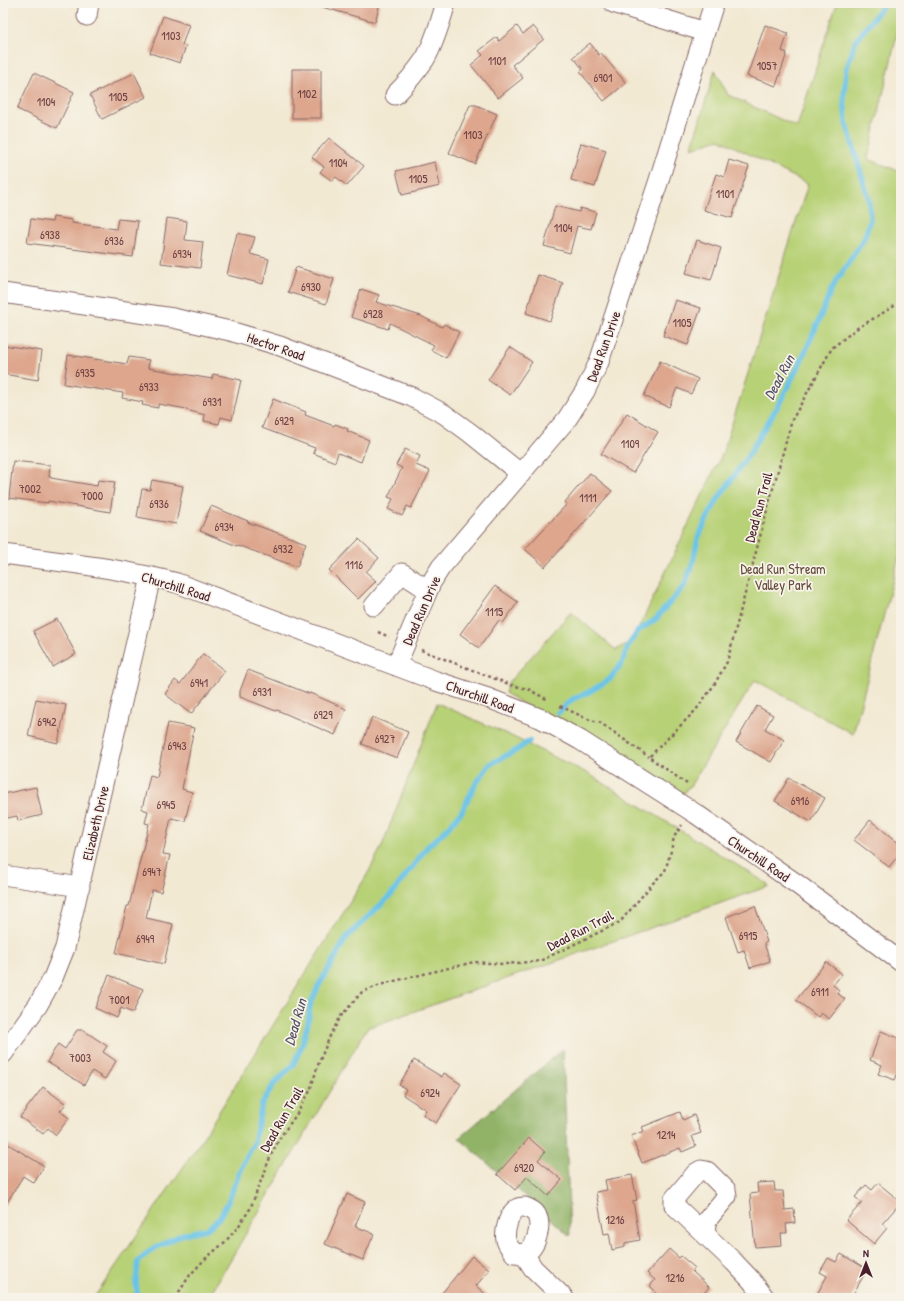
<svg xmlns="http://www.w3.org/2000/svg" width="904" height="1301" viewBox="0 0 904 1301" font-family="'Patrick Hand',sans-serif">
	<rect width="100%" height="100%" fill="#f7f3e8"/>
	<filter id="ink" filterUnits="userSpaceOnUse"><feTurbulence type="fractalNoise" baseFrequency=".025" numOctaves="2"/><feDisplacementMap in="SourceGraphic" scale="8" xChannelSelector="R" yChannelSelector="G"/><feConvolveMatrix kernelMatrix="1 2 1 2 8 2 1 2 1" color-interpolation-filters="sRGB"/></filter>
	<filter id="wash" filterUnits="userSpaceOnUse"><feTurbulence type="fractalNoise" baseFrequency=".012" numOctaves="4" result="noise"/><feDisplacementMap in="SourceGraphic" scale="16" xChannelSelector="R" yChannelSelector="G"/><feGaussianBlur stdDeviation="0.9" result="paint"/><feColorMatrix in="noise" values="0 0 0 0 0 0 0 0 0 0 0 0 0 0 0 0 0 1.4 0 .05"/><feComposite in="paint" operator="in"/></filter>
	<g filter="url(#wash)">
		<rect width="100%" height="100%" fill="#f2e9d3"/>
		<path fill="#b7d176" stroke="#807850" d="M837,3H901V17L868,159L901,172V549L853,734L755,680L689,788L688,787L681,798L505,693L508,683L571,612L616,650L633,640L723,452L808,184L719,139L692,148L693,146H692L715,70L728,95L797,127Z
			M437,703L509,735L587,773L768,884L767,885L769,886L367,1028L208,1298H94L197,1147L367,875L382,846Z"/>
		<path fill="#91b367" stroke="#6e6949" d="M563,1049L570,1236L459,1138Z"/>
		<g fill="none" stroke-linecap="round" stroke-linejoin="round">
			<path stroke="#69c3e7" stroke-width="5.5" d="M558,713L571,700L589,692L610,679L622,663L628,646L638,631L656,619L685,585L693,562L698,538L707,519L718,499L748,456L780,402L801,361L818,323L832,288L864,239L870,220L869,200L846,122L844,96L846,71L855,42L885,3
				M138,1298L136,1283L138,1262L151,1250L183,1234L207,1229L219,1218L228,1202L242,1166L254,1143L262,1104L274,1084L293,1065L302,1045L308,1023L310,1005L319,985L347,937L392,894L428,846L446,830L462,811L475,785L490,764L517,750L529,741"/>
		</g>
		<g id="blocks">
			<path fill="#dda68d" d="M323,3H380L375,22L322,7Z
				M163,16L189,25L182,45L186,46L180,63L150,53Z
				M765,25L788,33L782,51L787,53L776,86L747,76Z
				M517,26L523,34L533,26L544,39L512,65L523,78L498,98L471,65L483,55L479,51L497,37L499,41Z
				M590,43L599,55L601,53L626,83L604,101L580,72L583,69L573,57Z
				M292,69H321V118H292Z
				M34,73L74,92L57,128L17,109Z
				M134,73L146,97L102,119L90,95Z
				M470,105H476L497,114L475,164L449,153Z
				M329,138L364,166L347,186L336,177L332,181L320,172L324,167L312,157Z
				M581,143L606,150L595,187L571,180Z
				M729,160L749,166L732,218L704,210L716,174L724,177Z
				M435,162L440,186L402,195L396,171Z
				M555,206L579,212L580,208L596,212L591,229L577,226L570,253L544,246Z
				M53,217L72,220V223L116,229L118,219L138,221L133,257L27,243L31,219L52,222Z
				M167,218L187,221L185,240L203,242L200,268L161,263Z
				M237,233L255,237L250,254L269,259L263,284L227,275Z
				M697,240L721,248L711,280L686,273Z
				M296,267L334,279L326,304L288,292Z
				M538,275L563,283L550,321L526,313Z
				M361,289L379,295L376,302L421,316L442,327L444,324L459,332L446,358L431,350L434,345L390,323L388,329L351,317Z
				M675,300L701,308L688,345L663,336Z
				M3,345L42,351L38,380L3,374Z
				M510,347L532,362L510,395L488,380Z
				M68,355L127,364L129,357L149,360L148,368L212,379L213,374L241,380L232,420L221,417L219,424L204,421L205,415L186,410L187,409L158,404V408L142,405L143,402L122,398L123,393L64,384Z
				M660,361L698,379L691,394L677,388L669,407L644,396Z
				M273,399L306,412L305,415L334,426L335,424L348,429L347,431L369,440L361,462L338,453L335,462L313,453L315,448L262,428Z
				M627,413L658,432L633,473L601,454Z
				M405,449L420,456L416,465L430,471L411,508L407,506L402,516L388,509L393,499L388,497L402,468L396,465Z
				M13,461L50,465L49,477H51V478L97,486L98,480L115,482L110,512L48,501V503L9,498Z
				M590,473L612,491L545,567L525,549L567,504L565,502Z
				M152,480L183,486L176,524L137,517L142,489L150,490Z
				M211,506L248,521L247,522L306,543L297,567L237,545V546L200,531Z
				M359,539L379,558L366,572L376,581L358,599L329,570Z
				M495,586L518,602L503,623L499,620L479,648L460,634Z
				M57,619L76,654L53,667L33,631Z
				M203,654L225,671L191,714L165,694L175,680L180,684Z
				M248,670L310,694V693L346,709L335,735L277,710L276,711L240,697V691Z
				M36,699L66,705L58,743L28,736Z
				M757,706L773,715L765,729L784,740L771,762L736,742Z
				M372,717L408,732L397,758L362,744Z
				M168,723L194,728L182,789L192,792L185,821L171,818L163,854L170,855L161,892L152,890L146,918L173,924L164,964L116,953L127,906H129L149,824L145,823L148,811L142,809L150,775L157,777Z
				M789,778L825,798L811,822L775,801Z
				M36,787L42,815L18,821L17,816L3,819V794Z
				M870,820L901,845V852L889,867L854,840Z
				M755,906L767,942L764,943L770,961L750,968L744,950L738,952L726,917Z
				M826,962L842,974L833,985L839,990L837,993L845,999L829,1019L821,1013L818,1017L796,1000Z
				M109,975L143,989L133,1013L121,1008L117,1018L95,1008Z
				M77,1030H83L107,1046L103,1052L116,1061L105,1079L92,1071L84,1085L47,1062L58,1044L65,1049Z
				M881,1031L901,1039V1066L895,1080L878,1074L882,1065L870,1060Z
				M414,1060L442,1077L444,1073L461,1084L436,1123L423,1115L426,1110L403,1095L406,1089L399,1085Z
				M43,1087L66,1104L60,1111L69,1118L56,1135L48,1128L43,1134L20,1117Z
				M680,1112L683,1120L694,1115L701,1133L692,1136L696,1146L682,1152L680,1148L642,1163L631,1136L644,1131L642,1127Z
				M529,1138L545,1152L538,1160L562,1180L548,1196L527,1177L515,1190L497,1174Z
				M3,1141L44,1166L34,1183L23,1176L3,1209Z
				M632,1175L637,1200L633,1201L640,1240L625,1243V1247L612,1250L609,1233L604,1234L596,1192L607,1190L605,1180Z
				M774,1182L775,1191H783L785,1210L794,1209L795,1223L786,1224L787,1233H781L782,1245L755,1247L750,1194L758,1193L757,1183Z
				M878,1183L901,1202L882,1224L887,1228L874,1244L846,1220L862,1203L855,1197L866,1185L872,1190Z
				M347,1194L365,1202L355,1226L374,1234L363,1260L325,1244Z
				M669,1249L679,1258L681,1256L695,1268L692,1271L709,1287L700,1298H650L656,1292L650,1286L655,1280L647,1273Z
				M841,1254L865,1268V1273L851,1298H815L827,1276L820,1272L828,1258L836,1262Z
				M472,1256L489,1270L476,1286L490,1298H438Z"/>
		</g>
	</g>
	<g filter="url(#ink)">
		<use href="#blocks" fill-opacity="0" stroke="#856666" stroke-width="1"/>
		<g fill="none" stroke-linecap="round" stroke-linejoin="round">
			<g stroke="#856666" stroke-width="21">
				<path id="minor" d="M613,3L705,32
					M87,16L89,3
					M395,95C406,84 416,72 425,59C435,42 440,22 446,3
					M3,293L173,318L230,331L280,346L412,397L444,414L469,432L521,474
					M3,554C61,562 120,568 177,583L436,681L488,698L542,719L580,740L696,814L797,884L901,962
					M374,606L402,573L428,590
					M396,666L431,583L441,567L567,419L585,391L599,362L658,183L714,3
					M3,875L80,887
					M3,1054L38,1005L53,978L65,948L151,577
					M525,1207C530,1209 535,1211 537,1216C542,1226 536,1250 524,1253C521,1254 517,1253 514,1253C511,1249 507,1245 506,1240C504,1231 509,1212 518,1208C520,1207 522,1207 525,1207Z
					M708,1237L705,1229L707,1220L727,1196L726,1190L707,1171L701,1170L696,1173L674,1199V1205L734,1262L751,1280L765,1298
					M524,1254L533,1268L564,1298"/>
			</g>
			<path stroke="#856666" stroke-width="2.5" stroke-dasharray="3 3" stroke-linecap="butt" d="M378,632L389,637
				M421,650L511,685L528,689L548,700
				M560,706L590,720L599,722L649,757
				M687,784L649,757L696,710L714,685L727,662L767,510L792,420L832,348L856,329L901,302
				M177,1298L179,1292L190,1275L205,1259L225,1242L238,1227L250,1209L271,1155L281,1136L296,1115L310,1091L318,1065L330,1036L341,1016L362,992L386,983L474,962L504,964L540,961L620,922L654,882L665,871L671,851L674,837L682,825"/>
			<use href="#minor" stroke="#fff" stroke-width="19"/>
		</g>
	</g>
	<g text-anchor="middle" dominant-baseline="central" stroke-width="3.5" stroke-linejoin="round" paint-order="stroke">
		<g font-size="12" fill="#6f4144">
			<text x="171" y="35">1103</text>
			<text x="497" y="60">1101</text>
			<text x="767" y="65">1057</text>
			<text x="603" y="77">6901</text>
			<text x="307" y="93">1102</text>
			<text x="118" y="96">1105</text>
			<text x="46" y="101">1104</text>
			<text x="473" y="134">1103</text>
			<text x="338" y="162">1104</text>
			<text x="418" y="178">1105</text>
			<text x="725" y="193">1101</text>
			<text x="563" y="227">1104</text>
			<text x="50" y="234">6938</text>
			<text x="114" y="240">6936</text>
			<text x="182" y="253">6934</text>
			<text x="311" y="286">6930</text>
			<text x="373" y="313">6928</text>
			<text x="682" y="322">1105</text>
			<text x="85" y="372">6935</text>
			<text x="149" y="386">6933</text>
			<text x="212" y="401">6931</text>
			<text x="284" y="420">6929</text>
			<text x="630" y="443">1109</text>
			<text x="30" y="488">7002</text>
			<text x="92" y="495">7000</text>
			<text x="588" y="497">1111</text>
			<text x="159" y="503">6936</text>
			<text x="224" y="526">6934</text>
			<text x="283" y="548">6932</text>
			<text x="354" y="564">1116</text>
			<text x="494" y="611">1115</text>
			<text x="199" y="682">6941</text>
			<text x="262" y="691">6931</text>
			<text x="323" y="714">6929</text>
			<text x="47" y="721">6942</text>
			<text x="385" y="738">6927</text>
			<text x="177" y="745">6943</text>
			<text x="800" y="800">6916</text>
			<text x="166" y="804">6945</text>
			<text x="152" y="871">6947</text>
			<text x="748" y="935">6915</text>
			<text x="145" y="938">6949</text>
			<text x="820" y="991">6911</text>
			<text x="119" y="999">7001</text>
			<text x="80" y="1057">7003</text>
			<text x="430" y="1092">6924</text>
			<text x="666" y="1134">1214</text>
			<text x="524" y="1167">6920</text>
			<text x="615" y="1219">1216</text>
			<text x="675" y="1277">1216</text>
		</g>
		<g font-size="14" fill="#4a1f2b" stroke="#f7f3e8">
			<text transform="translate(276 346) rotate(19)">Hector Road</text>
			<text transform="translate(603 346) rotate(-70)">Dead Run Drive</text>
			<text transform="translate(758 507) rotate(-75)">Dead Run Trail</text>
			<text transform="translate(176 586) rotate(17)">Churchill Road</text>
			<text transform="translate(421 610) rotate(-66)">Dead Run Drive</text>
			<text transform="translate(480 696) rotate(20)">Churchill Road</text>
			<text transform="translate(95 823) rotate(-77)">Elizabeth Drive</text>
			<text transform="translate(759 858) rotate(34)">Churchill Road</text>
			<text transform="translate(580 930) rotate(-27)">Dead Run Trail</text>
			<text transform="translate(281 1119) rotate(-60)">Dead Run Trail</text>
		</g>
		<g font-size="14" fill="#654c3e" stroke="#f7f3e8">
			<text x="783" y="568">Dead Run Stream<tspan x="783" dy="16">Valley Park</tspan></text>
		</g>
		<g font-size="15" font-style="italic" fill="#535063" stroke="#f7f3e8">
			<text transform="translate(779 377) rotate(-62)">Dead Run</text>
			<text transform="translate(295 1022) rotate(-74)">Dead Run</text>
		</g>
	</g>
	<rect width="904" height="1301" fill="none" stroke="#f7f3e8" stroke-width="16"/>
	<g transform="translate(866 1263)" stroke="#f7f3e8" stroke-width="3" paint-order="stroke">
	<path d="M0-3L7 15L0 10L-7 15Z" fill="#4a1f2b"/>
	<text y="-6" font-size="11" font-weight="bold" text-anchor="middle" fill="#4a1f2b">N</text>
	</g>
</svg>
